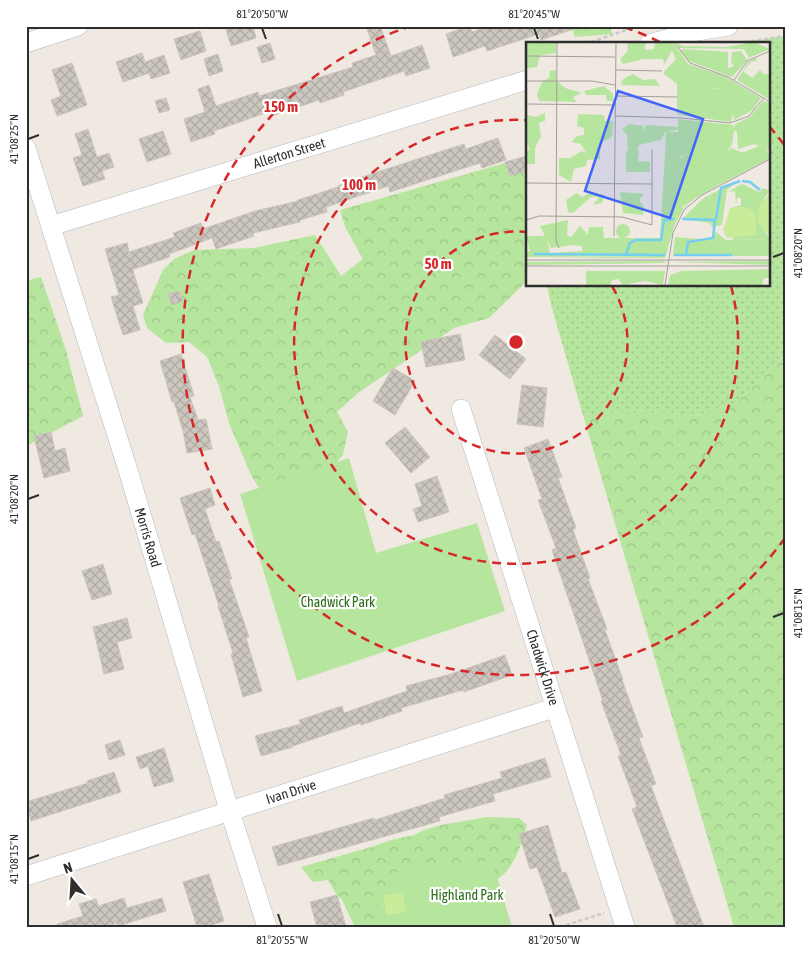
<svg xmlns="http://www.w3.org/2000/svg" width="812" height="953" viewBox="0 0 812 953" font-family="'Asap Condensed',sans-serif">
	<defs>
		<pattern id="grass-dots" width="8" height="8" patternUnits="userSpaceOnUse" patternTransform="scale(1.25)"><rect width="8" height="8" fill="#b6e59e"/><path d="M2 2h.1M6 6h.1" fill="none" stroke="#9dc588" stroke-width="1.8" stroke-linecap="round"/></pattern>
		<pattern id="forest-crowns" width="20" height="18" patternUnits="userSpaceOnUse" patternTransform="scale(1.25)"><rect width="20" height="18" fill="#b6e59e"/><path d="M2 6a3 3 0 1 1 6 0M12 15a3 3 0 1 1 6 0" fill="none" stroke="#9dc588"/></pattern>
		<pattern id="building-cross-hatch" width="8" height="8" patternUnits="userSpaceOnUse" patternTransform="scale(1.25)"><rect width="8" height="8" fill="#cbc7bf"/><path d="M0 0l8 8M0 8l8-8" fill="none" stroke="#afaba4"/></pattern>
	</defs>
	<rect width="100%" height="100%" fill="#efe9e1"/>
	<path fill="url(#grass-dots)" d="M786,36V354L737,402L695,416L648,410L583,415L551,305L547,285H768V44H732Z"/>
	<path fill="url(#forest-crowns)" d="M571,26H610L612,34L575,37Z
		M527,157L526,282L489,318L454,328L358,393L337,412L348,432L343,455L336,463L259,488L251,475L229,423L219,386L207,357L189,342L166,343L147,328L143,315L163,270L174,259L194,250L254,248L315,235L341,276L363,259L345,227L340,210Z
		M41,277L66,350L83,416L26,446V281Z
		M786,354V927H734L583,415L648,410L695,416L737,402Z
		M487,817L519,818L527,825C521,845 515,867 498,879L396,927H355L342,900L337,895L328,880L313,882L301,867L371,847L391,840L414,835L424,830L441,825Z"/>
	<path fill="#b6e59e" d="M349,458L376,553L477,523L505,611L297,681L240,494Z
		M492,861L512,927H382L377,901L399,869Z"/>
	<path fill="#c9ec9a" d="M403,892L406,912L387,915L383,896Z"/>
	<path fill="url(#building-cross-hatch)" stroke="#cbc5ba" d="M225,26H253L256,38L231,46Z
		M366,26H380L391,56L422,45L430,68L406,76L404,71L343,92L344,95L320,103L319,100L275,115L274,110L214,131L215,134L191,142L184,119L205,112L198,89L209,85L216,106L258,92L259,96L353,67L352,63L376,55Z
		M469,26L472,32L490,26H577V28L541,40L539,34L487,51L485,46L453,57L446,34Z
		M200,31L206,51L181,60L174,39Z
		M270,43L275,59L262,63L257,47Z
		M142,53L145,62L164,55L170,73L151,79L149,73L123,82L116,62Z
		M218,54L223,71L209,76L204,59Z
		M72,63L87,105L57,116L51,100L61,96L52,70Z
		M166,98L170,110L159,113L155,101Z
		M88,129L97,157L109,153L114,167L102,171L105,179L83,186L73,158L82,155L75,134Z
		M163,131L171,154L147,162L139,139Z
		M498,138L506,160L482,168L480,163L390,192L388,186L326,207L327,212L300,220V222L253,233L254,236L216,249L212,238L169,254L170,257L134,269L133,271L143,303L133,306L140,330L123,335L111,297L119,295L105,249L127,243L129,252L175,237L173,233L201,223L203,229L255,211L298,201V200L338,187V186L368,175L464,144L466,149Z
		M527,156V170L510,176L505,162Z
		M179,291L183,301L172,305L168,294Z
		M460,334L465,360L426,367L421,342Z
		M495,335L526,359L510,379L479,355Z
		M181,354L194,396L190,397L198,420L206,419L212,449L187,453L183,431L174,402H172L160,361Z
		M393,368L415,381L395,415L373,401Z
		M522,385L547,388L543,427L517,424Z
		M405,427L430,457L411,473L385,443Z
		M51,432L55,451L65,448L70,471L44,478L34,436Z
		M548,439L562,477L558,478L576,528L573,530L590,578L588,579L607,629L605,630L623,680H622L643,737L639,738L656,784L651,786L704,927H677L632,809L637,807L618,756L621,755L601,701H603L552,550L556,548L538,500L542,499L524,448Z
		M437,476L449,512L418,522L413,509L422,506L415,484Z
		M210,488L215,505L205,509L216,542L219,541L232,579H229L249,637L246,638L262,691L243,697L231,654L233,653L218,606H219L195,534L192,535L180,498Z
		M103,564L112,594L92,600L82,571Z
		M127,618L132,638L117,642L124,669L104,674L93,627Z
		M505,655L512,675L464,692L463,690L401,708L402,711L361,725L360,723L293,746V747L261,756L255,736L301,724L299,720L342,706L344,713L407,691L406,686L451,674Z
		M120,740L125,755L109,760L105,745Z
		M164,748L174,781L154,787L148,766L140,769L136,757Z
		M545,758L551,777L493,794L495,801L439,817L440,821L278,866L272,847L374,818L375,820L445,798L444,795L502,778L500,772Z
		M114,772L121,792L31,821L26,802L88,783L87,781Z
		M548,825L562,873L566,872L580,909L555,917L537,867L530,869L519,834Z
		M209,874L224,921L205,927H197L183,882Z
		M337,895L346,927H317L310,902Z
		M124,898L127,908L162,898L166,911L118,926L117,923L104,927H58L57,924L83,916L79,904L96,899L98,906Z"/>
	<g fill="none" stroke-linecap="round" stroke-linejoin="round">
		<g stroke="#b4b7c1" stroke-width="20">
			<g id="minor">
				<path d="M26,43L78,26"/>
				<path d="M649,44L697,31L728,26"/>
				<path id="s1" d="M26,148L128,470L225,796L267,927"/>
				<path id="s2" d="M51,226L527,80"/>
				<path id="s3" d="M461,409L625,927"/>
				<path id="s4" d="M26,876L554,708"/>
			</g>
		</g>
		<path stroke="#c9c9c9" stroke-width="2.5" stroke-dasharray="4 2.5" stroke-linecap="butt" d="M585,44L638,26
			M732,44L786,36
			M560,927L604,913"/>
		<use href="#minor" stroke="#fff" stroke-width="19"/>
	</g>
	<path fill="none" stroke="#2e2e2e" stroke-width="2" d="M262,28L266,39M534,28L538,39M28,139L39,135M773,257L784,253M28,499L39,495M773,617L784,613M28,859L39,855M278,914L282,926M550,914L554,926"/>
	<g fill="none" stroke="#d62828" stroke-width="2.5" stroke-dasharray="9 6">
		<path d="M612 286A111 111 0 1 1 527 232"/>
		<path d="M731 286A222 222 0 1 1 526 120"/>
		<path d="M785 538A333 333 0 1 1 408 27M624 27A333 333 0 0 1 662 43M769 126A333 333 0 0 1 785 146"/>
	</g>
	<g text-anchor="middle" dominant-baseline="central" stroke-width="4.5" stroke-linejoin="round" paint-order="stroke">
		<g font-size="14" fill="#2e2e2e" stroke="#fff">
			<text stroke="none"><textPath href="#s2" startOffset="249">Allerton Street</textPath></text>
			<text stroke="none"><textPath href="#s1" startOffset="408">Morris Road</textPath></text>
			<text stroke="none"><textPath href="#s3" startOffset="271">Chadwick Drive</textPath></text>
			<text stroke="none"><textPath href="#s4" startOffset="278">Ivan Drive</textPath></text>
		</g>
		<g font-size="14" fill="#2c6e1b" stroke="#fff">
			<text x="338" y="602">Chadwick Park</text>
			<text x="467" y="895">Highland Park</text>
		</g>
	</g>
	<g transform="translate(526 42)">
		<rect width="244" height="244" fill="#efe9e1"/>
		<path d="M143,0H147L162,22L198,34L235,56L227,68L208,78L207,71L205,80L155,73V45L191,47L204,43L193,35L158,25L149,16ZM151,0L156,4L201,5L228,0L244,7L223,16L218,7L153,6ZM157,7L202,10V26L208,24L205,20L206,10L215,9L221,18L206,35L163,19L154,9ZM230,16L231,19L225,20L217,29L226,36L234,28L238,32H244V58L211,38L222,20ZM237,59L244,61V108L228,102L212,107L211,89H208L206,103L199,112H163L150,116L139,112L140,90H152V77L207,83L208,87L209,82L224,75ZM9,97V122H0V109L4,108L0,99ZM233,104L241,107L244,116L173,153L158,166L149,182L139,216H20L139,214L143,195L138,191L139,179L211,125L223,121L220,112H214ZM216,142L233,150L237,146L244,149L238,156L232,179L244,197L207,198V195L223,193L219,165L205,166L215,163V156H211L210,162L209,149L202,150ZM137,219L141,221L0,223V220ZM244,219V223L144,220H145Z" fill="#b6e59e"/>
		<path d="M0,0H37L30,2V11L14,13L11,25L0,26ZM101,0H120L119,8L128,7L129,0H143L147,7L138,23L137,17H117L97,22L94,17L102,9ZM152,15L158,25L193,35L204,41V45L178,48L155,45V73L151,72V42L137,31ZM30,28V38L39,46L56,51L47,55L51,60L13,59L11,52L16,40L23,36L24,29ZM107,32L117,38L129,37L134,44L95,43L97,37ZM78,44L87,52V59H81L80,53H60L58,49ZM19,71V79L13,81L15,94L9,106V97L0,99V73L10,75ZM52,72L78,73L79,79H87L86,95L74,101V117L61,118L60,124L48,127L45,140L33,133V116H44L56,109L60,111L55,102L45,100L51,94L58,93V86L51,84ZM104,82L117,84L118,89L120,83L152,85L151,88L139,90L135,98L113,103L111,109H102L101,93L96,87ZM205,106L223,113V121L211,125L210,132L157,164L149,179H139L138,191L143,195L140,214L0,215V210L4,209L0,194H19L14,184L42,178L41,193L45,195L54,184L62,193L63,185H77L78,196H134L139,112L155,116L163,112H199ZM21,198L25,206L47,203L56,204V209L24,211ZM211,139L201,148L196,183L186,185L184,181L156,177L179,155ZM65,150L78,153L76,161L67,163L73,155H65L47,171L42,170L40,158L51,151L56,155ZM94,150L118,152L113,158L118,165L117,173L97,171ZM90 189a7 7 0 1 1 14 0a7 7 0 1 1-14 0ZM190,190L200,198L244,197V214H147L149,195L183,198ZM244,227V236H238L236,243H142L144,233L155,229ZM60,229H139L137,243L119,239L97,243L92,237L86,238L84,243H60Z" fill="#b6e59e" fill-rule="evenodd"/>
		<path d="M100,109H113L112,119L124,120V130H100ZM104,153L114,156V166L109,168L100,163Z" fill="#b6e59e"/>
		<path d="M244,152V194L234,184L231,173L234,161ZM219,165L229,169L230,193L201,196L197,188L204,166Z" fill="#c9ec9a"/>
		<path fill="none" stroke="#75cff0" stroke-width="2.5" d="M216,139L224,140L234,148M156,177L189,178L187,196L162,200L160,213M190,177L195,146L214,139M8,212L139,213M100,212L104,201L110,198H135L138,178L148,177M148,213H206"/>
		<path fill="none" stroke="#a29e99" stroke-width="1" d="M31,0L30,199L33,206M148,0L164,21L202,35L244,60M0,14L89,15M90,28L136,29M208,38L221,19L244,9M0,39H66L89,43M89,54L151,55M0,62L89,63M89,74L156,76L204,81L223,74L238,56M0,141L126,142M0,178L13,174L96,175L126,183V107M88,194L90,0M0,218H244M0,224H244M139,243L147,191L158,168L176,153L244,117"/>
		<path fill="#4264fb" fill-opacity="0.15" stroke="#4264fb" stroke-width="2.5" d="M92,49L177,77L144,176L59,149Z"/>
		<rect width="244" height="244" fill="none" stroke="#2e2e2e" stroke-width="2.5"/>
	</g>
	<circle cx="516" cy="342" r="8" fill="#d62828" stroke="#fff" stroke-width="2.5"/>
	<g font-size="15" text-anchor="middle" font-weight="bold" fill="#d62828" stroke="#fff" stroke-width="4.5" stroke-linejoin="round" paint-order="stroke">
		<text x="281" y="112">150 m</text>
		<text x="359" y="190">100 m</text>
		<text x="438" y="269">50 m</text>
	</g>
	<rect width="812" height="953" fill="none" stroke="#ffffff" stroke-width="55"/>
	<g transform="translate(72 880) rotate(342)" stroke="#ffffff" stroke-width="4" paint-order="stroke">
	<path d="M0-4L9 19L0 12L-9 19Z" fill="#2e2e2e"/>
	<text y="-8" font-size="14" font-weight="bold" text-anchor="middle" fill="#2e2e2e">N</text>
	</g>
	<rect x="28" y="28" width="756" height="898" fill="none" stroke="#2e2e2e" stroke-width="2"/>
	<g font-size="12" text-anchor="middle" fill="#2e2e2e">
		<text x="262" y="18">81°20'50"W</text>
		<text x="534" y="18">81°20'45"W</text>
		<text transform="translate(14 139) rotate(-90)" y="4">41°08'25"N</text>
		<text transform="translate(798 253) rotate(-90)" y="4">41°08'20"N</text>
		<text transform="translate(14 499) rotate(-90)" y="4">41°08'20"N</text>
		<text transform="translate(798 613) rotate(-90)" y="4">41°08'15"N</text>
		<text transform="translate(14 859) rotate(-90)" y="4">41°08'15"N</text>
		<text x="282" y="944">81°20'55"W</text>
		<text x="554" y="944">81°20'50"W</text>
	</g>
</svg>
